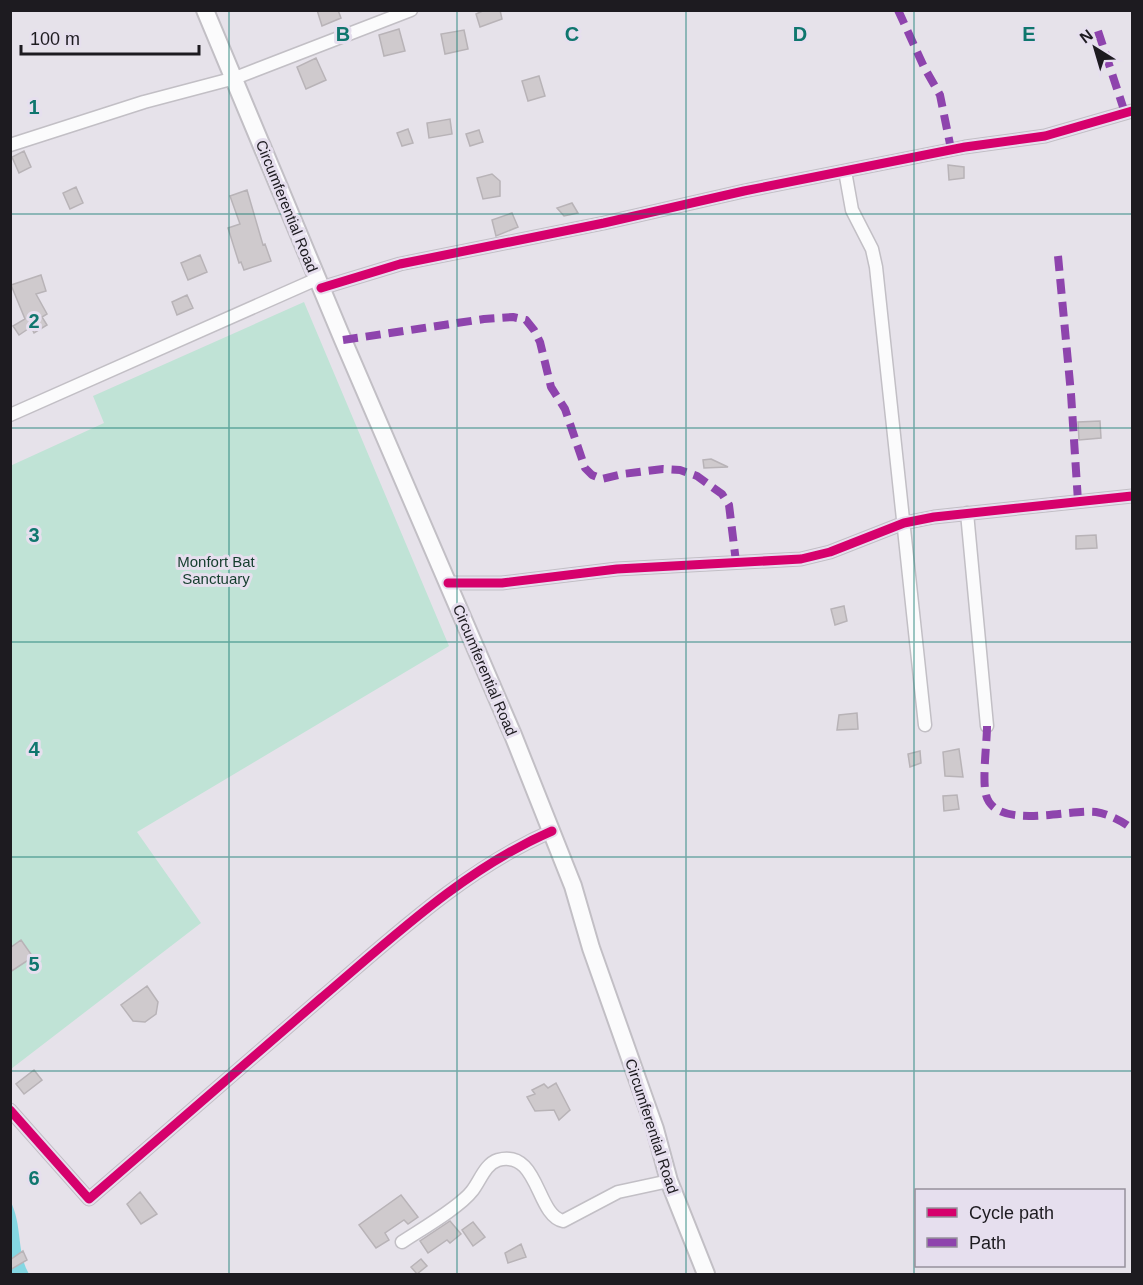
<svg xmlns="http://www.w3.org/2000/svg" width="1143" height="1285" viewBox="0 0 1143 1285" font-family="Helvetica,sans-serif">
	<rect width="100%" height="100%" fill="#e6e2ea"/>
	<path fill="#c0e3d6" d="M304,302L449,646L137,832L201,923L11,1069L10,466L104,423L93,396Z"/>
	<path fill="#85d7e2" d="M10,1200C23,1226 16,1251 29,1274H11Z"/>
	<path fill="#cfcacd" stroke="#b8b3b7" stroke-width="1.5" d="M317,10H338L341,18L322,26Z
		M485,10H500L502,19L480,27L476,14Z
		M399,29L405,51L384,56L379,35Z
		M464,30L468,49L445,54L441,34Z
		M316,58L326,80L306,89L297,67Z
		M539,76L545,96L528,101L522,81Z
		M450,119L452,134L429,138L427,123Z
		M408,129L413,143L402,146L397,133Z
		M479,130L483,142L470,146L466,134Z
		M24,151L31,167L19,173L12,157Z
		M948,165L964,167V178L949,180Z
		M492,174L500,181V196L483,199L477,178Z
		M76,187L83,203L70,209L63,193Z
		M247,190L263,245L265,244L271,261L244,270L241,262L239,263L228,228L240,224L230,196Z
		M572,203L578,213L564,216L557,208Z
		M512,213L518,227L496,236L492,220Z
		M200,255L207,272L188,280L181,263Z
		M41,275L46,291L36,294L47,314L42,317L47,325L34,333L31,327L19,335L13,326L25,319L11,285Z
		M187,295L193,308L177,315L172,302Z
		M1100,421L1101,438L1079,440L1078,422Z
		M711,459L728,467L704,468L703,460Z
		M1096,535L1097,548L1076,549V536Z
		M844,606L847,621L835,625L831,609Z
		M857,713L858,729L837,730L839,715Z
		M959,749L963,777L945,776L943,752Z
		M920,751L921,763L910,767L908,754Z
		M957,795L959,809L944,811L943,796Z
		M21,940L33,957L10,972V948Z
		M147,986L158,1002L156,1014L145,1022L133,1021L121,1005Z
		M34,1070L42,1080L24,1094L16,1084Z
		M556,1083L570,1110L559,1120L554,1110L535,1111L527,1097L535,1094L532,1090L544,1084L548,1088Z
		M140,1192L157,1214L141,1224L127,1204Z
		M401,1195L418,1217L408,1224L404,1220L385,1233L389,1240L376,1248L359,1225Z
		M450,1221L461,1234L450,1243L447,1240L428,1253L420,1241Z
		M473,1222L485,1237L473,1246L462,1230Z
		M521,1244L526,1257L508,1263L505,1253Z
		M23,1251L27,1260L10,1270V1260Z
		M421,1259L427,1266L417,1274L411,1267Z"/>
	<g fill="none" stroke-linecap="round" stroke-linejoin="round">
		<g stroke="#c2bfc5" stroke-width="15">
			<path id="street" d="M10,145L144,102L235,78L411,10
				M845,171L852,210L872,249L876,267L925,725
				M321,288L400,264L604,223L744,191L965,147L1045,136L1132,111
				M10,415L317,279
				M967,513L987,726
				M448,583H502L617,569L801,559L830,552L904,523L934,517L1132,496
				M10,1110L89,1199C166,1132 243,1066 320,999C392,938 464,869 552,831
				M402,1242C420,1230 460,1207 472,1191C480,1181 485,1164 498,1160C539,1149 536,1215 563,1221L618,1192L669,1181"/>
		</g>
		<g stroke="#c2bfc5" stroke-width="20">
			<path id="secondary" d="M205,10L343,340L513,735L573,886L591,948L655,1129L669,1181L706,1274"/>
		</g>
		<use href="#street" stroke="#fbfbfc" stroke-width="12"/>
		<use href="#secondary" stroke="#fbfbfc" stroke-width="16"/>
		<path stroke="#8e44ad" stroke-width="8" stroke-dasharray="15 8" stroke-linecap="butt" d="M898,10L924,67L940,95L951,149
			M1098,31L1125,113
			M1058,256L1071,394L1078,501
			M343,340L484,319L513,317L526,320L534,330L540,342L551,387L565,409L585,468L592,475L602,479L623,474L663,469L680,470L697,476L722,494L729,505L736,562
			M987,726C987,743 982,779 986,795C996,831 1067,809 1096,812C1108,814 1123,821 1132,829"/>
		<g stroke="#e6dfee" stroke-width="13">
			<path id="cycleway" d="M321,288L400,264L604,223L744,191L965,147L1045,136L1132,111
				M448,583H502L617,569L801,559L830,552L904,523L934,517L1132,496
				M10,1110L89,1199C166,1132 243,1066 320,999C392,938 464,869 552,831"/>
		</g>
		<use href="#cycleway" stroke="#d6006c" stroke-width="9"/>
	</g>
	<path fill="none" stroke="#0f766e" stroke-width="1.5" stroke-opacity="0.55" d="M229,10V1274M457,10V1274M686,10V1274M914,10V1274M10,214H1132M10,428H1132M10,642H1132M10,857H1132M10,1071H1132"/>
	<g text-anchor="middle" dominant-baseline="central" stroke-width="6" stroke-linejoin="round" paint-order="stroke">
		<g font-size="15" fill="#1d1b20" stroke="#e6dfee">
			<text transform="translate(287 206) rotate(68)">Circumferential Road</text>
			<text transform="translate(485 670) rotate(67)">Circumferential Road</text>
			<text transform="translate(652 1126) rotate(72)">Circumferential Road</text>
		</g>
		<g font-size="15" fill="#143d2d" stroke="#e6dfee">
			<text x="216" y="561">Monfort Bat<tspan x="216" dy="17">Sanctuary</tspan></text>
		</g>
	</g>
	<g font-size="20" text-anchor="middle" font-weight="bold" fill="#0f766e" stroke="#e6dfee" stroke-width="6" stroke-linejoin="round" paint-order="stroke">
		<text x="343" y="41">B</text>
		<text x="572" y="41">C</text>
		<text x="800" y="41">D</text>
		<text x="1029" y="41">E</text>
		<text x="34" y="114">1</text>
		<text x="34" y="328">2</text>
		<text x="34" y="542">3</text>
		<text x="34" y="756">4</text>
		<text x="34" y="971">5</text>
		<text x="34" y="1185">6</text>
	</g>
	<rect width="1143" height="1285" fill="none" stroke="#1d1b20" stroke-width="24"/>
	<rect x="915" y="1189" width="210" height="78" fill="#e6dfee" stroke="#96919c" stroke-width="1.5"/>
	<rect x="927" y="1208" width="30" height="9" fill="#d6006c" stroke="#96919c" stroke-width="1.5"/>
	<text x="969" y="1219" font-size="18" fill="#1d1b20">Cycle path</text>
	<rect x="927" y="1238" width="30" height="9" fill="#8e44ad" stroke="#96919c" stroke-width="1.5"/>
	<text x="969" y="1249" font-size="18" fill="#1d1b20">Path</text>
	<g transform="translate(1095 48) rotate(323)" stroke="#e6dfee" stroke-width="4.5" paint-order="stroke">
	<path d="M0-4.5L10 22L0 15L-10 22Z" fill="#1d1b20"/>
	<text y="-9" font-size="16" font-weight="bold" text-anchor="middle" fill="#1d1b20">N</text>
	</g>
	<path d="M21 45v9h178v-9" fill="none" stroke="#1d1b20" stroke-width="3"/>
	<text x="30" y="45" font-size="18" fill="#1d1b20" stroke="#e6dfee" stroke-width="4.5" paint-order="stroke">100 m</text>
</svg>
